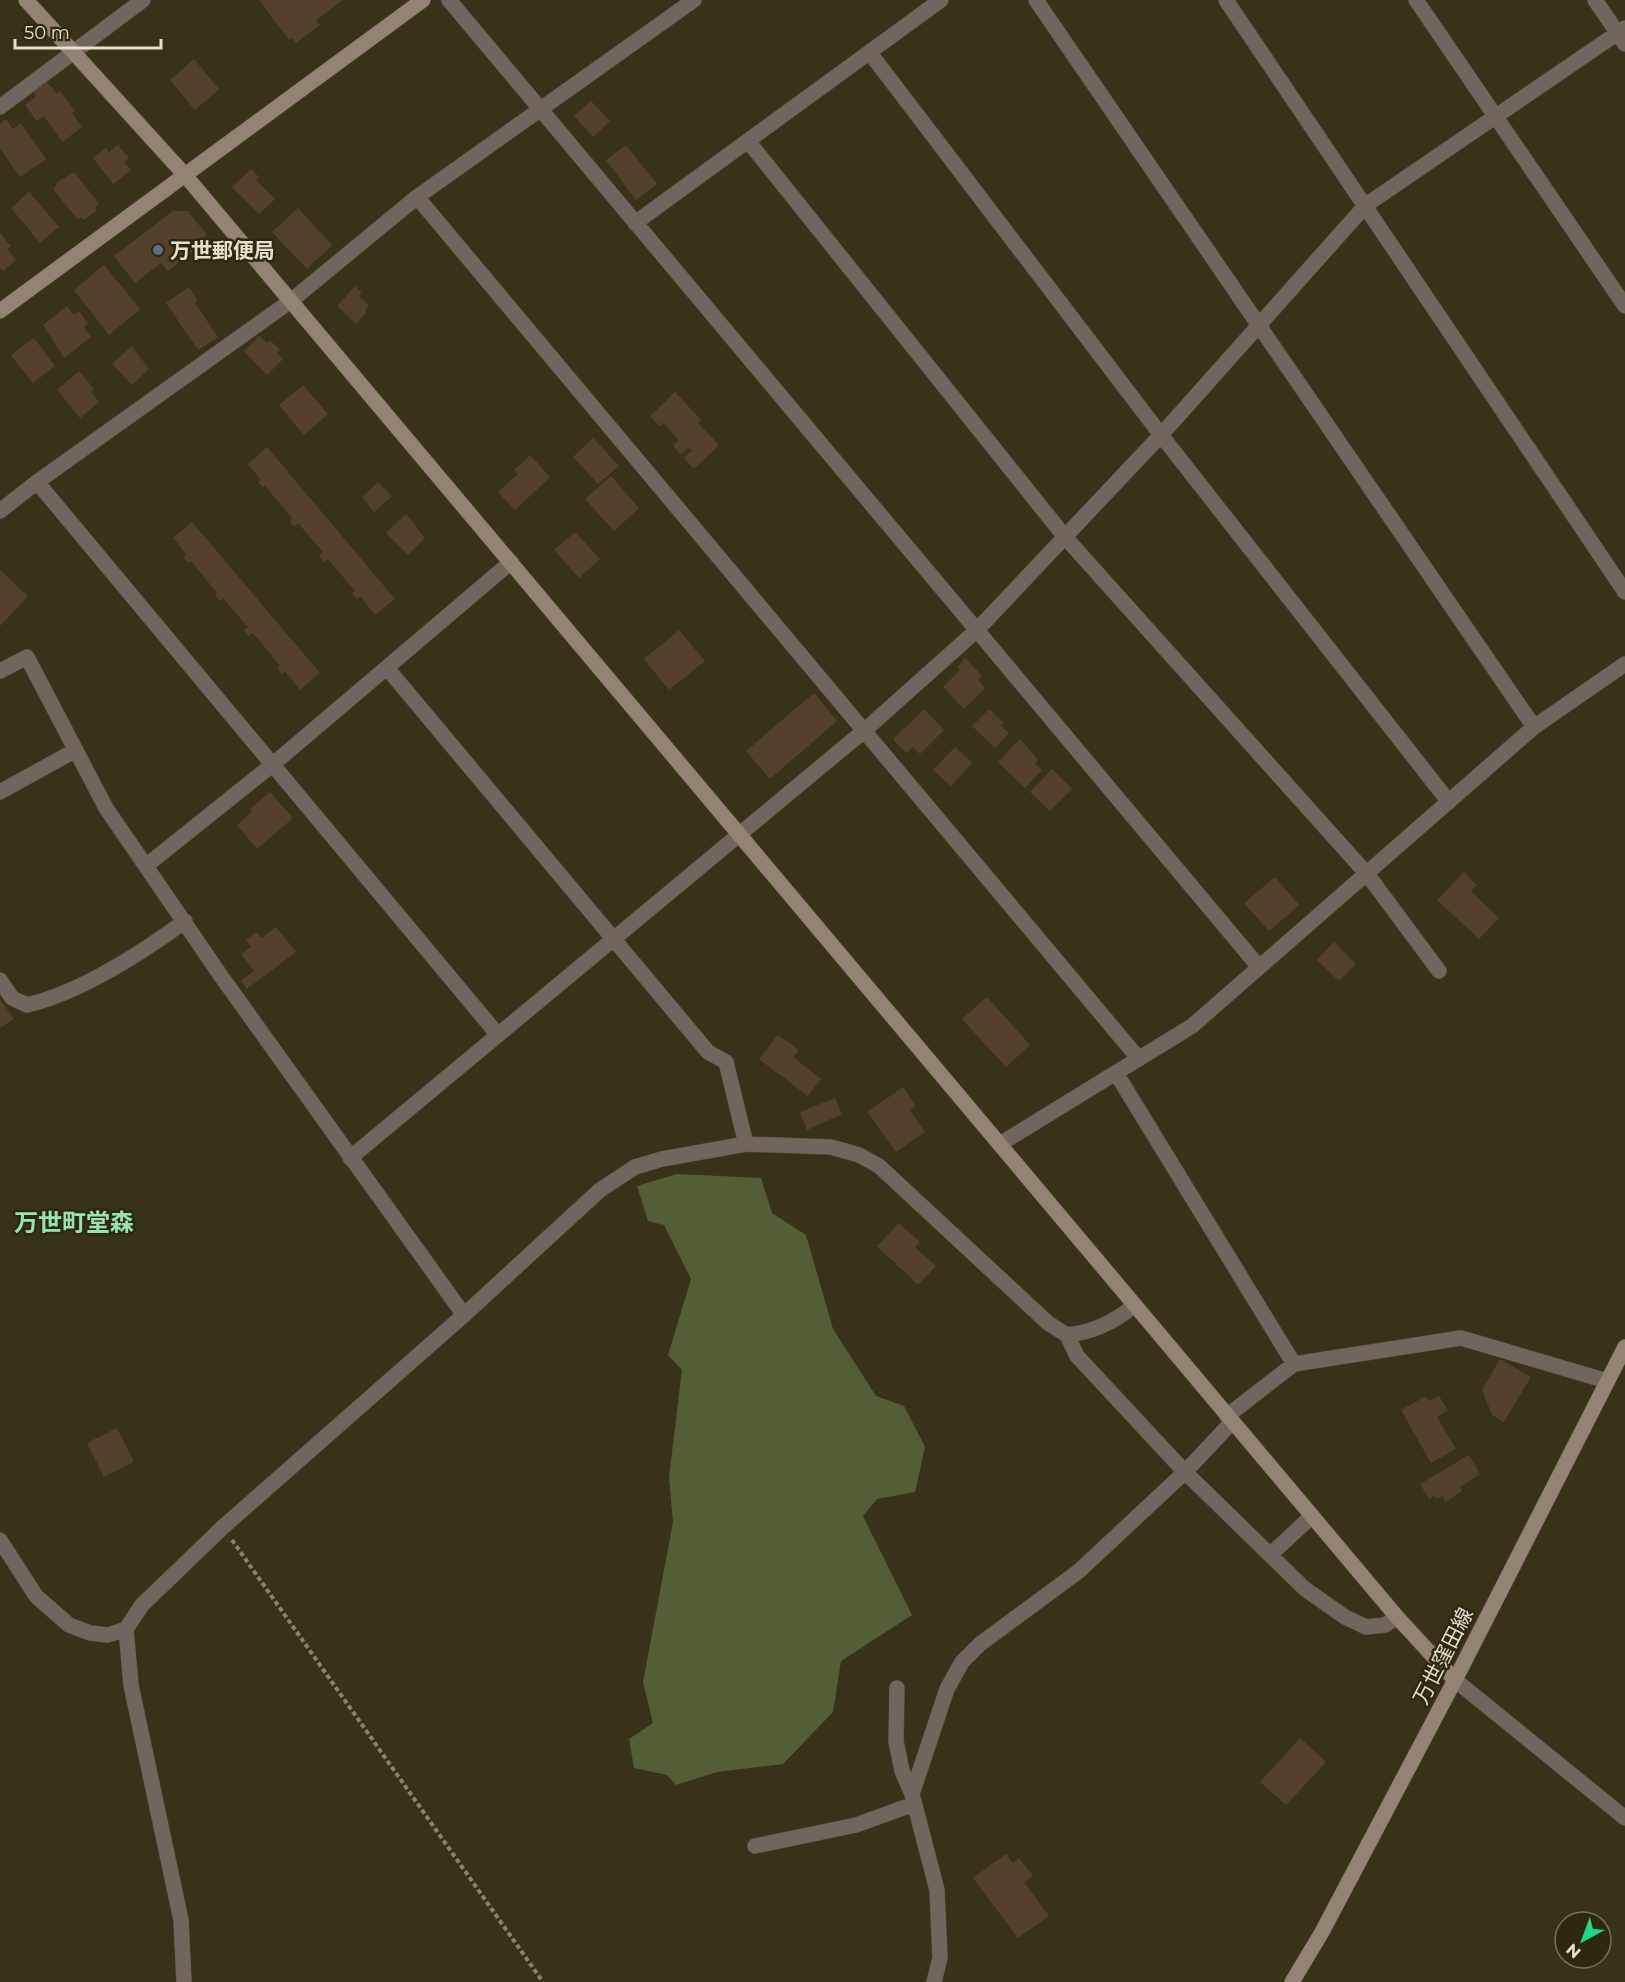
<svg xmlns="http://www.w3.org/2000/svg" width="1625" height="1982" viewBox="0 0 1625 1982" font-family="Montserrat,'Noto Sans JP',sans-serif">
	<rect width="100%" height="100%" fill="#383219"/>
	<path fill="#545e36" d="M677,1174L761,1178L772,1213L806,1235L833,1329L876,1396L904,1406L925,1447L915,1492L877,1499L863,1516L912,1615L841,1661L833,1712L783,1764L717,1772L676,1785L667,1775L634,1768L629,1739L653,1723L643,1682L673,1522L669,1477L682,1370L668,1355L691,1279L664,1225L648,1221L637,1186Z"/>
	<path fill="#54412d" d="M259,0H343L316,20L320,25L296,43L292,38L289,40Z
		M194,59L219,89L195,110L170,80Z
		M47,82L57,94L60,91L75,111L72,113L82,127L62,142L44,116L37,121L25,105L36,96L33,92Z
		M591,101L610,121L593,137L574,116Z
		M6,119L13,129L21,123L46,159L20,177L0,148V124Z
		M118,145L129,158L124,162L131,170L113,184L93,158L106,148L109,152Z
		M626,145L657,184L636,200L606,160Z
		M251,169L259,177L256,180L275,199L259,214L232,187Z
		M74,172L99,204L95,207L97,210L84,220L82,217L78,220L53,189L57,185L56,183Z
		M29,192L59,227L40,243L11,208Z
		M298,208L332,245L307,269L272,232Z
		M173,211H188L207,235L199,241L202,244L168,271L161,263L135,283L114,256Z
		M0,233L11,246L7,249L16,260L3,271L0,268Z
		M104,265L140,309L109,335L74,290Z
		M355,286L362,293L359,296L369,305L365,310L367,312L356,324L337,306Z
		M189,287L198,301L195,303L218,337L198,350L166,303Z
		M67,306L74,315L79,311L88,324L84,327L91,337L64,358L43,325Z
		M259,336L267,343L270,340L280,350L277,353L283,359L267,375L244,351Z
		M34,338L55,366L33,383L11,355Z
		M132,346L149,369L132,385L112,364Z
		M79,371L94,389L91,392L99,402L80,418L57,390Z
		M303,385L328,414L304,435L279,405Z
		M675,392L701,420L698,423L719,445L694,469L684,458L692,450L689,448L681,455L673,446L679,440L663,423L659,426L650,416Z
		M593,438L619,466L598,484L573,457Z
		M267,447L395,599L375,615L360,596L357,599L352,594L355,591L328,559L324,562L319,555L323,552L298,523L294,527L290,521L292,518L265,486L263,488L258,482L261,480L248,464Z
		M530,455L550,477L515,510L498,492L518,474L514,470Z
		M611,476L639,508L614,531L585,499Z
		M378,482L392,496L374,512L362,497Z
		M406,514L425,538L408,555L386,533Z
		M192,522L320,673L300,690L285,671L282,674L277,668L280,666L253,633L249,636L244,630L248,627L223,598L220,601L215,595L217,593L191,561L188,563L183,557L186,554L173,538Z
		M575,532L600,559L579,578L554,550Z
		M0,570L28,596L0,626Z
		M679,630L705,661L669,690L644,659Z
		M965,658L982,676L978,680L985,688L964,709L943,687L960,670L957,667Z
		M814,693L837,721L770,779L746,751Z
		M924,709L944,730L920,754L913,747L906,753L893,739Z
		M989,709L1004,723L1001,726L1009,733L995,748L972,726Z
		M1020,739L1038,760L1035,764L1042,770L1025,788L998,762Z
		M955,747L972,763L951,786L933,770Z
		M1052,769L1072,789L1050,811L1030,792Z
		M270,792L293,818L257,849L237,825L252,812L250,809Z
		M1464,872L1477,885L1471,891L1499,918L1479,939L1437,900Z
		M1275,877L1299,905L1269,931L1244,903Z
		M276,927L296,952L247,989L241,981L254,971L241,954L251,947L246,940L257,932L261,938Z
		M1334,942L1356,964L1339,981L1317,960Z
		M987,997L1030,1045L1006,1067L962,1019Z
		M0,999L14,1019L0,1028Z
		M778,1035L799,1050L793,1057L821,1079L808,1096L759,1059Z
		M903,1087L916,1106L910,1110L925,1132L896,1152L867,1112Z
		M835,1098L842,1114L807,1130L800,1112Z
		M899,1223L920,1242L915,1247L936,1266L918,1285L877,1246Z
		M1500,1359L1531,1377L1504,1422L1492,1415L1482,1390Z
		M1426,1396L1429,1401L1439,1396L1448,1410L1437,1417L1456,1449L1431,1463L1401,1410Z
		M117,1428L134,1462L104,1477L87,1443Z
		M1469,1455L1480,1474L1460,1487L1462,1491L1446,1502L1442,1496L1437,1499L1434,1496L1429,1499L1420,1484Z
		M1300,1738L1326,1762L1286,1805L1260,1782Z
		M1006,1854L1013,1863L1019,1858L1033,1876L1024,1882L1049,1916L1018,1938L973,1878Z"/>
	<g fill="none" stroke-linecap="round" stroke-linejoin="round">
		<g stroke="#544e37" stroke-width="16">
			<path id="street" d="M449,0L1259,967
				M1036,0L1534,727
				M1226,0L1625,592
				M1416,0L1625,306
				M1595,0L1625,44
				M870,53L1161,435L1449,802
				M0,107L143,0
				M748,141L1065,537L1367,874L1439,971
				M417,197L1139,1059
				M635,223L941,0
				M37,482L498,1035
				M0,511L37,482L292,300L417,197L694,0
				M387,668L708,1052L726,1062L746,1144
				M0,671L27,657L106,808L221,976L464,1315
				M0,792L76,750
				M147,865L272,765L511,562
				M0,980L12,998L27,1005C79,993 142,953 185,921
				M1116,1073L1294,1364
				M1000,1144L1192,1026L1534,727L1625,664
				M350,1158L865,730L977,630L1161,435L1366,205L1625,28
				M1067,1335C1094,1332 1114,1322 1135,1305
				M1227,1416L1294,1364L1461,1338L1607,1381
				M0,1540L36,1596L69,1625L90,1633L108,1635L126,1629L142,1605L223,1527L464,1315L600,1190L635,1167L662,1159L746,1144L831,1147L859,1155L879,1166L1048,1323L1067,1335L1077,1356L1185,1472L1305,1589L1345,1617L1366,1627L1385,1625L1397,1617
				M1271,1554L1312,1516
				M126,1629L131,1685L181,1920L184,1982
				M1455,1680L1625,1818
				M897,1688L896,1741L902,1771L912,1794L937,1890L940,1958L934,1982
				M912,1794L947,1689L962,1662L980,1644L1079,1571L1185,1472L1232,1422
				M755,1846L856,1825L914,1804"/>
		</g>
		<g stroke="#544e37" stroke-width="16">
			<path id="secondary" d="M26,0L184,174L1397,1617L1455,1680
				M0,311L423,0
				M1292,1982L1322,1932L1455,1680L1625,1347"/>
		</g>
		<path stroke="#898470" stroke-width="4" stroke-dasharray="4.5 3" stroke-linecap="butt" d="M232,1540L543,1982"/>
		<use href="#street" stroke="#70665d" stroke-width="15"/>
		<use href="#secondary" stroke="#928375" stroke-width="15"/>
	</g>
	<circle fill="#5c6f8a" stroke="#2e280f" stroke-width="2" cx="158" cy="250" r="6"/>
	<g text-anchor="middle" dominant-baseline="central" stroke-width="5" stroke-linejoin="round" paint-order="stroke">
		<g font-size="21" font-weight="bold" fill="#e4e1d2" stroke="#2e280f" text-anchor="start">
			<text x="170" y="250">万世郵便局</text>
		</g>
		<g font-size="21" fill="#e4e1d2" stroke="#2e280f">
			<text transform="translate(1443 1656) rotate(-63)">万世窪田線</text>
		</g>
		<g font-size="24" font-weight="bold" fill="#97e3b5" stroke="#2e280f">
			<text x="74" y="1222">万世町堂森</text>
		</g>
	</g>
	<g transform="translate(1583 1940) rotate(221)"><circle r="28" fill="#2e280f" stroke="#77725d" stroke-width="1.5"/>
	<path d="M0-4.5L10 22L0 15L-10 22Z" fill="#20d887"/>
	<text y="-9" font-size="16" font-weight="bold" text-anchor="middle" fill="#e4e1d2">N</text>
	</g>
	<path d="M15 39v9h146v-9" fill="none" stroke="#e4e1d2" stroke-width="3"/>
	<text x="24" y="39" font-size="18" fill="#e4e1d2" stroke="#2e280f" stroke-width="4.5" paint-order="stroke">50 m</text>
</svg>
